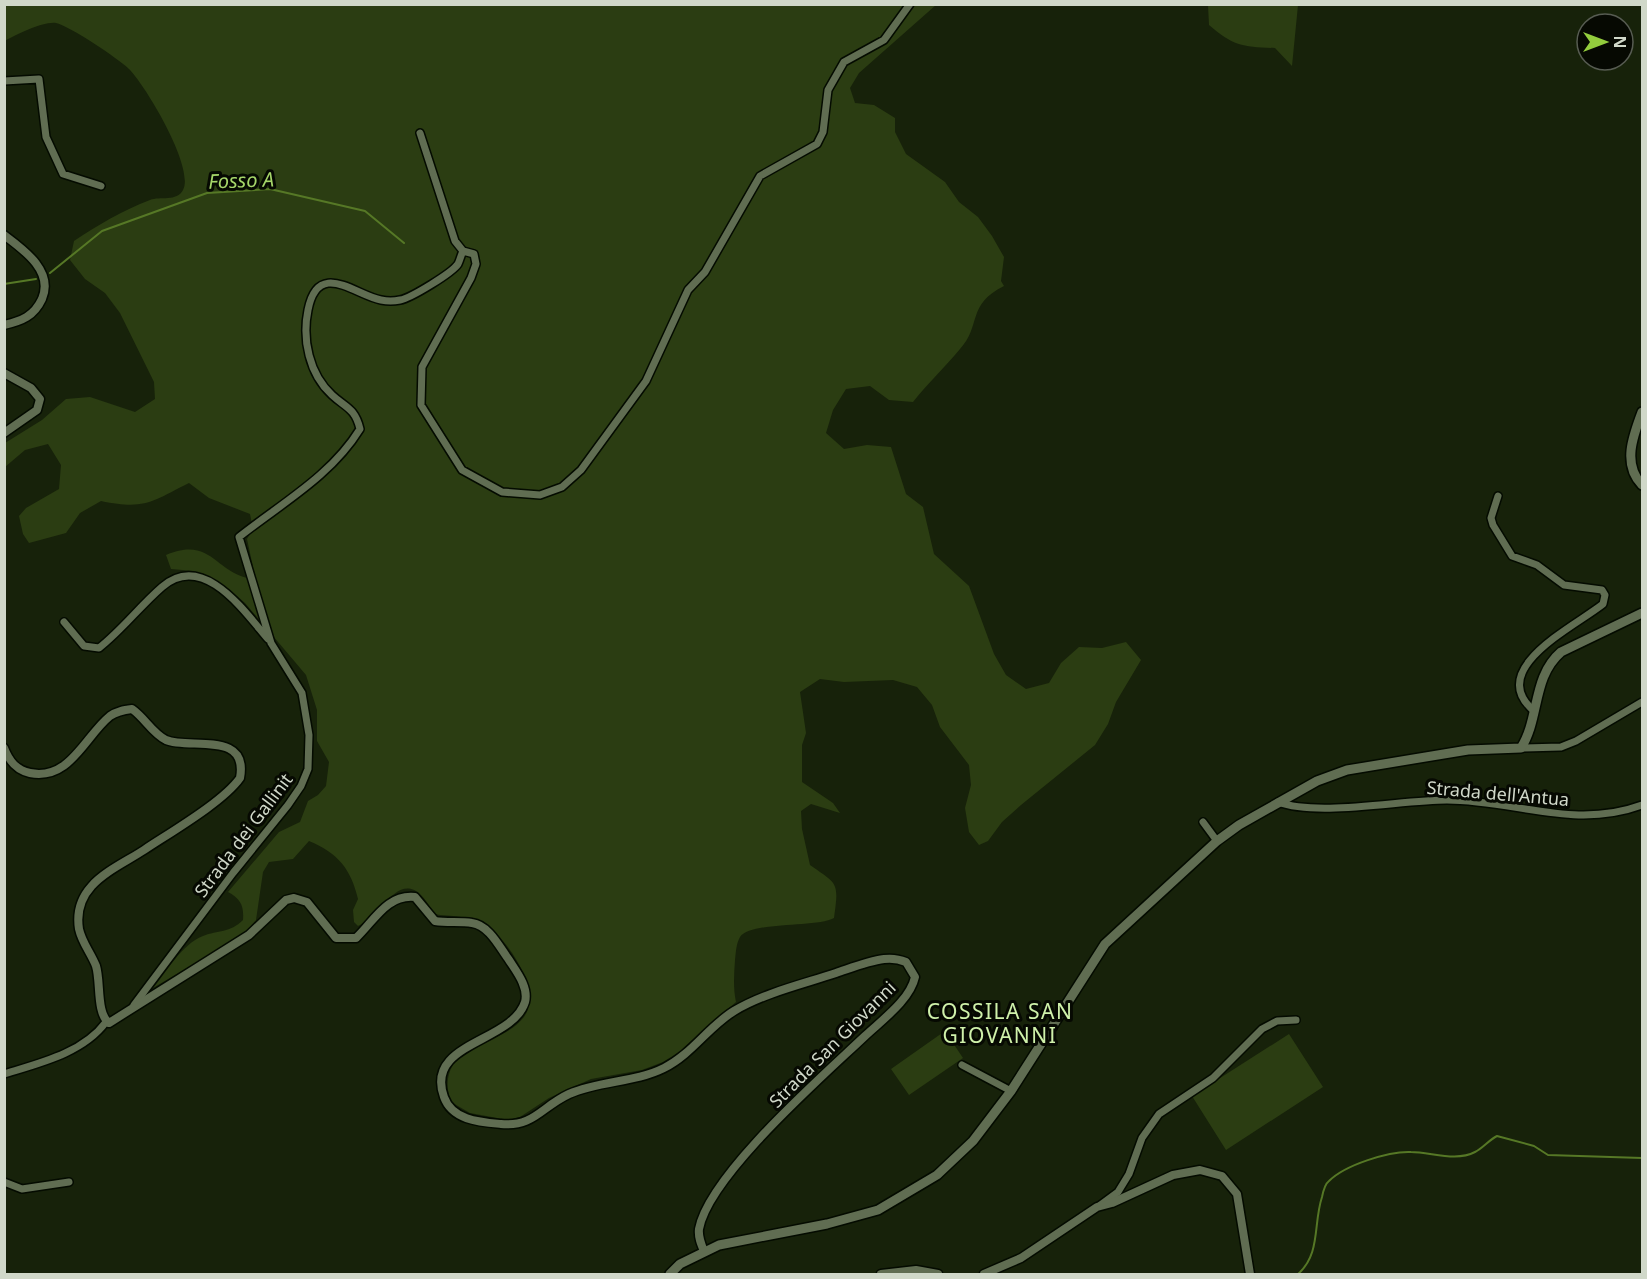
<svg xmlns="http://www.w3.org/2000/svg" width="1647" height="1279" viewBox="0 0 1647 1279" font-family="'Noto Sans',sans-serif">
	<rect width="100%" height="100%" fill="#17220a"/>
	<path fill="#2b3d12" d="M5,5H936L859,73L850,88L855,103L874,105L895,118V132L906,154L945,182L959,202L978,217L992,236L1004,257L1001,281L1004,286C966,305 982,325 960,349C945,367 928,383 913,402L889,400L870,386L846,389L833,410L826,433L844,449L867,445L891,447L906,494L923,507L934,554L969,586L994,654L1006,675L1026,689L1049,683L1061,663L1079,647L1102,648L1126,642L1141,660L1116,702L1108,724L1095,745L1021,805L1002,822L988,841L979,845L969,832L965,808L971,785L969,765L940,727L932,705L917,687L893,680L844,682L820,679L800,692L806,733L802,745V782L833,803L840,813L811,804L801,811L802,829L810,865C838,885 839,881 834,918C815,928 751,921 740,937C736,944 736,952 735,960C734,974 733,988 736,1002L679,1052L663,1062L642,1070L591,1079L549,1098L520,1117L508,1120L470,1113L451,1102C446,1089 446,1074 455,1062C472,1041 506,1040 524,1017C543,992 507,936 483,924C467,915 452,917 434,914C403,855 384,916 358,926L354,922L353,910L358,899C351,869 338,853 309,841L293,859L269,862L263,872L256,920L243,935L153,988C168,970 181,945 203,936C218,930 230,933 243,920C244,906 241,899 228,892L279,832L300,822L308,801L318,795L326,786L329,762L317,741V710L306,675L245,603L229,589L194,571L171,569L166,555C210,537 213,569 247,578L253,567L247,539L253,529L250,514L209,498L189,483C151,502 145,510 101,501L80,513L66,533L29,543L23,534L19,516L26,508L59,489L61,465L48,444L25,450L5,467V443L42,420L66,399L90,397L135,412L155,399L154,382L120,313L105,293L85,279L70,260L74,241C98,225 123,210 150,200C160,196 177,202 183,190C195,168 146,86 129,69C119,59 68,25 56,23C44,21 15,35 5,41Z
		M1208,5H1298L1292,66L1275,48C1243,47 1233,46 1209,25Z
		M945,1031L963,1058L909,1095L891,1069Z
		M1289,1034L1323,1087L1226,1150L1192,1096Z"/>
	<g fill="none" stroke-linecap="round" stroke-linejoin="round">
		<path stroke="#567826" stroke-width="2" d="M50,273L102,231L207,193L270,189L365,211L404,243
			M4,284L36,279
			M1298,1274C1321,1254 1313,1224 1322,1197C1323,1192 1325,1184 1329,1181C1345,1165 1389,1151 1411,1152C1431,1152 1456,1162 1475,1152C1483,1148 1489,1140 1497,1136L1534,1146L1548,1155L1642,1158"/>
		<g stroke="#040b00" stroke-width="10">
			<path id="minor" d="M4,81L39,79L46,137L63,174L101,186
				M463,251L474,254L476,264L471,278L422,367L421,405L462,470L502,492L540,495L562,487L581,470L646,381L688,290L705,272L760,176L817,144L823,132L828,90L844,62L884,40L910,4
				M1498,496L1491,518L1493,525L1512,556L1537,565L1564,585L1602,590L1605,595L1603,604C1574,627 1485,669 1534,711
				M64,622L84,646L99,648C122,630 140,606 162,587C203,551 244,611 268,639
				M1521,748L1561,747L1576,741L1642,702
				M1278,802C1318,817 1401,800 1447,800C1515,800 1574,830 1642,805
				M1203,822L1217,841
				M134,1005L233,873L288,805L301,786L308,769L309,735L302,693L271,643L239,537C282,503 331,476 360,429C355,408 346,408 332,395C309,374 302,339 308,310C318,259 355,295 381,300C386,301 395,301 400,300C411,298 452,273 458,264C460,260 461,255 463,251L455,241L420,133
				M962,1065L1011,1091
				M4,1074C40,1063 83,1053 106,1022
				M4,1182L22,1189L69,1182
				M1099,1206L1118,1192L1129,1174L1142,1138L1159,1114L1213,1078L1262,1029L1277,1021L1296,1020"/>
		</g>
		<g stroke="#040b00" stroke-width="11">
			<path id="tertiary" d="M4,235C24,250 54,271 42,299C34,316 22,321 4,325
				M4,373L31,388L40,399L37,410L4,433
				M4,748C9,761 16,770 30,773C70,781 85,736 110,716C117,711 124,710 132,709C145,718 152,733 166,740C189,750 249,730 240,778C223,802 171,832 144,850C115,869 72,884 79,929C82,943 91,953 96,966C101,982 96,1013 109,1023L249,935L286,900L294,898L307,902L336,938H356C374,921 387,894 415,897L435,921C447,923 460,921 472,923C489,925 500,948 509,960C516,971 529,987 525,1002C512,1043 424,1042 444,1097C452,1120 479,1122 501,1124C534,1127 541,1107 569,1094C601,1080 634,1083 664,1068C692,1054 708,1027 734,1011C764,993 803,984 836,973C851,968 868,961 884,959C892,958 899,959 906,962L915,977C910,1000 882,1020 865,1036C824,1075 709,1175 699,1229C698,1237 701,1244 704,1251
				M881,1274L916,1270L938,1274
				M984,1274L1021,1258L1097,1207L1112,1203L1173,1175L1200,1170L1222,1176L1237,1194L1250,1274"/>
		</g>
		<g stroke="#040b00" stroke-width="12">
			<path id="secondary" d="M1642,412C1633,436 1622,464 1642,485
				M670,1274L680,1264L719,1245L827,1224L878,1210L937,1175L973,1141L1011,1091L1105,944L1217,841L1239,825L1317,781L1347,770L1468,750L1521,748C1540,718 1532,677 1561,652L1642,613"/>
		</g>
		<use href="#minor" stroke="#606d52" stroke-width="7"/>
		<use href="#tertiary" stroke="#606d52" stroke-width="8"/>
		<use href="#secondary" stroke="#606d52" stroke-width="9"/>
	</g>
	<g text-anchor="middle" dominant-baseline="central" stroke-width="6" stroke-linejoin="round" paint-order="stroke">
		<g font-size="18" fill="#d0d8c9" stroke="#060902">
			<text transform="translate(1498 793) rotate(5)">Strada dell'Antua</text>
			<text transform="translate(243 835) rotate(-53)">Strada dei Gallinit</text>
			<text transform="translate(832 1044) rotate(-45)">Strada San Giovanni</text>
		</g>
		<g font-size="20" font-style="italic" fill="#a5d569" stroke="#060902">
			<text transform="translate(241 180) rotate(-2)">Fosso A</text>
		</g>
		<g font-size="21" letter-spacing="1.5" fill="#cff1aa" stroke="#060902">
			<text x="1000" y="1011">COSSILA SAN<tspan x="1000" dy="24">GIOVANNI</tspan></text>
		</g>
	</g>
	<rect width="1647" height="1279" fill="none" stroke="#d0d8c9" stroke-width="12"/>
	<g transform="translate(1605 42) rotate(90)"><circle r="28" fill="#060902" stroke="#575c52" stroke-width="1.5"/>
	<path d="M0-4.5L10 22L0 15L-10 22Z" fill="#93cd3d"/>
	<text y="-9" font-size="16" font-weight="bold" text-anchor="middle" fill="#d0d8c9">N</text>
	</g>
</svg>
